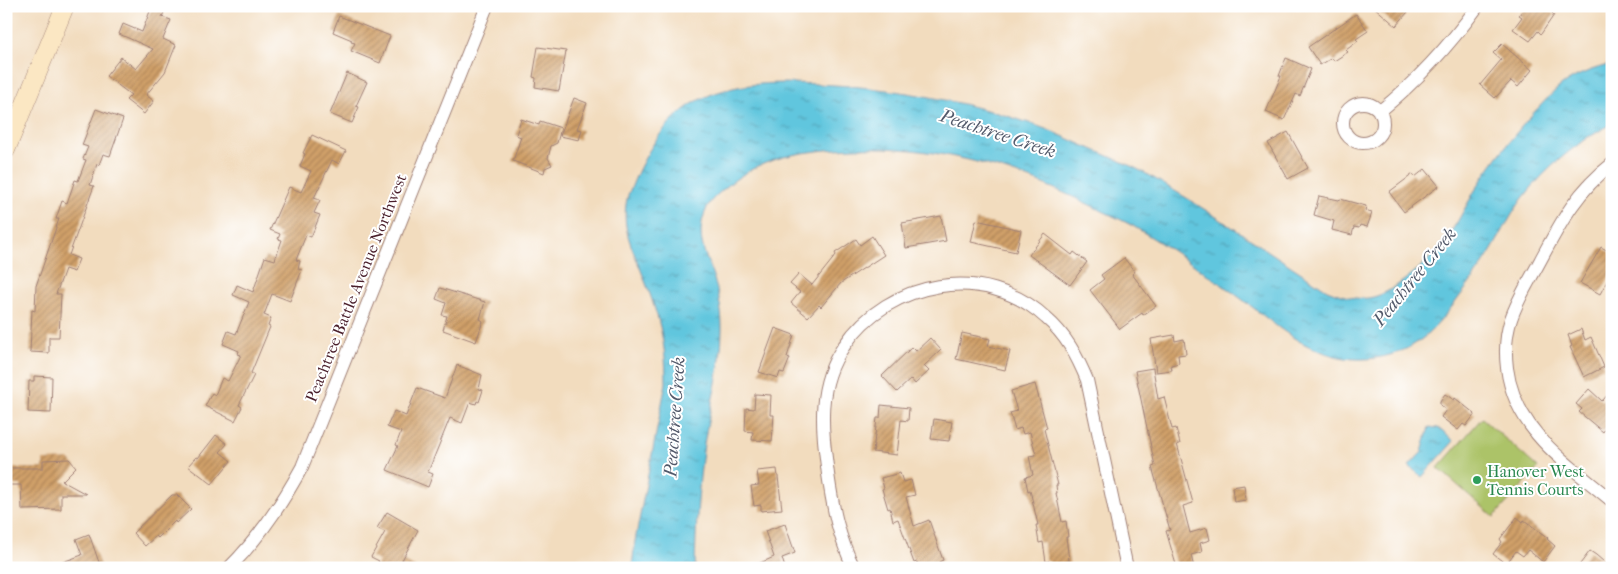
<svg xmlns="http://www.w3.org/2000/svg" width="1618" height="574" viewBox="0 0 1618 574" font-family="'IM FELL French Canon',serif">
	<defs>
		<pattern id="water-ripples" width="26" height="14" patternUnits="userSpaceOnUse" patternTransform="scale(1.25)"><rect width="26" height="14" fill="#61c6de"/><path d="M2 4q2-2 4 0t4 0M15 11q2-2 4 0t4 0" fill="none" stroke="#52a0b4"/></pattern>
		<pattern id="building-hatch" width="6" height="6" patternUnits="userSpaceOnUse" patternTransform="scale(1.25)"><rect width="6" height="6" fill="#d0a069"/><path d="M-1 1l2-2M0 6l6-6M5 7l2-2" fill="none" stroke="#ab8257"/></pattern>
	</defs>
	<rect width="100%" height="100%" fill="#fff"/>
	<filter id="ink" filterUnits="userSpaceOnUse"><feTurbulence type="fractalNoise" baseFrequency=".02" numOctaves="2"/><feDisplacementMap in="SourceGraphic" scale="10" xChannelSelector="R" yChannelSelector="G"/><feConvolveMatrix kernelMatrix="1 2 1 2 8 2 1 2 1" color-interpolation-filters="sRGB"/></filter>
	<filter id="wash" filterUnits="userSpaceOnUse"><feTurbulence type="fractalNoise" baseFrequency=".0096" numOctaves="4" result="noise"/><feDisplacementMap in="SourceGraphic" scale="20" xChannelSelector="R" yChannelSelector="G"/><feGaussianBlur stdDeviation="1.12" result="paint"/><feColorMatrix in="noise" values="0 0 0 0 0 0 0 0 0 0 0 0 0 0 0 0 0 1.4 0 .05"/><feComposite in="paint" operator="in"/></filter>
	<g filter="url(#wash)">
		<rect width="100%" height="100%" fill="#f2dcbe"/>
		<path fill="#acc367" stroke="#7b7149" d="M1482,418L1538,468L1494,517L1438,468Z"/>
		<path fill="url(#water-ripples)" stroke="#567284" d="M1612,64V124C1578,141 1546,168 1523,198C1511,214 1503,231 1493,248C1483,265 1472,281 1460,296C1436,328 1418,352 1375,358C1355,361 1336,358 1318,350C1293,341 1272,322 1251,306C1216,280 1181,255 1143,232C1129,223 1113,216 1098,209C1007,163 912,137 810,152C778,156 750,166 725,188C718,194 709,201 706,210C693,239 709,259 716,286C720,300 722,315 722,329C722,368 710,406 704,444C698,485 696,527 695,568H632L635,541L666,383C666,361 664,340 658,319C654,306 650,293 645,281C635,252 620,231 627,199C628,193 632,187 634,181C648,148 669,114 703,98C737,82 778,82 816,84C889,87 962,100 1032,124C1050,130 1069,139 1087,147C1104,154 1121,161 1137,169C1154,177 1169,188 1185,197C1233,227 1280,259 1327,290C1363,304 1377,301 1407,278C1423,266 1437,252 1449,235C1462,216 1471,195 1484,176C1503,148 1532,112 1557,89C1572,76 1592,69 1612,64Z
			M1429,427L1438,428L1454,441L1422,477L1409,466L1422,452Z"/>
		<g id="blocks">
			<path fill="url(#building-hatch)" d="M152,6H157L165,10L162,17L171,20L163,39L176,45L165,72L146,95L154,101L144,114L126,100L131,95L106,76L121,57L136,69L153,49L119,34L123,24L142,32Z
				M1373,6H1413L1396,26Z
				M1526,6H1557L1552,13L1554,15L1541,34L1538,31L1530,41L1513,29L1522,17L1519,15Z
				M1356,14L1368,31L1356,39L1358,41L1346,50L1348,52L1334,61L1332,58L1320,65L1308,47Z
				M339,16L390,36L380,63L351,51L355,43L351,42L352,40L333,32Z
				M1502,44L1532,70L1518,87L1511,81L1495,98L1480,85L1501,60L1493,53Z
				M538,47L566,51L559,91L535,87L536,78L533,77Z
				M1286,58L1311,69L1300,96L1296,94L1284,120L1266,112L1281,76H1279Z
				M347,73L367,82L356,106L359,107L352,123L330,114Z
				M574,98L587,103L577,129L582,130L579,140L560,136Z
				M96,109L123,119L110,156L103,154L99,165L97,164L90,185L94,186L69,255L79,259L74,272L65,269L56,294H61L59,337H49V353L30,352L32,310L35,311L36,286L59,219H56L62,201L67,203L75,180L78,181L86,160L83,159L88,147L82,145Z
				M521,119L539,125L540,121L561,128L557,143L551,146L548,158L552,165L545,168L544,173L513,161L521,137L516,135Z
				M1288,132L1308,168L1288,179L1268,143Z
				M312,135L346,151L339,164L332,160L314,198L320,200L314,213L320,215L311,237L306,235L296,260L300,261L298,269L302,270L290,301L272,294L264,315L271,318L268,326L270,327L251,373L254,375L239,405L242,407L235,421L205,406L212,393L215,395L222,378L228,381L241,355L238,354L239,351L223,344L228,331L236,334L249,302L233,295L237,285L253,292L265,257L275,260L282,240L278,239L280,234L270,230L289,187L301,192L311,171L300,166L305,154L303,153Z
				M1425,169L1439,186L1404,212L1389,192L1413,174L1415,177Z
				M1319,196L1339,200L1340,199L1366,206L1365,211L1372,213L1367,227L1360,225L1359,228L1354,227L1352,235L1332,230L1334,221L1314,215Z
				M941,216L946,241L906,248L902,223Z
				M976,220L1021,230L1016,252L971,242Z
				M1045,234L1072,255L1074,252L1087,262L1070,285L1029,255Z
				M872,236L884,255L841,283L821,307L819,305L808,317L791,303L800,292L790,284L799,274L812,285L836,255L835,253L856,239L860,245Z
				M1601,247L1612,253V272L1600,294L1580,283Z
				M1124,258L1135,272L1132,274L1156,306L1143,315L1142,313L1120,329L1090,290L1104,279L1101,275Z
				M440,288L485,302L480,319L483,321L476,342L443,330L447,316L442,315L446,303L436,299Z
				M775,328L794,335L787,357L790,358L784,373L780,372L778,378L759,372Z
				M1581,329L1585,340L1591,337L1604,367L1584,377L1570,347L1572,346L1568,335Z
				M962,333L990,339L988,346L1010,351L1005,370L956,359Z
				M1174,335L1175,341L1184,339L1186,354L1178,355L1179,363L1171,365L1172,370L1156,372L1151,339Z
				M930,338L941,350L924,366L929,371L915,384L911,379L897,392L882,376L912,347L916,351Z
				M457,365L482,375L479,389L483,390L479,402L477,401L476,404L470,402L462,423L450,418L428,472L433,474L428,487L387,470L398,446L396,445L401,432L387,427L394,411L406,416L417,388L445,398Z
				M1153,368L1158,399L1164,397L1172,429L1176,428L1180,444H1177L1193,503L1183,506L1190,533L1207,528L1210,540L1200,543L1202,552L1191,555L1194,568H1177L1166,531L1170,530L1152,467L1155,466L1135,371Z
				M34,376L52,377L51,413L28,412L29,381H34Z
				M1035,384L1047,428L1044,429L1058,485H1056L1057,493H1056L1062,522L1066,521L1068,537H1066L1070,568H1050L1049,561L1046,562L1043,542L1039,543L1036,525H1038L1030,490L1028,491L1025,477L1033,475L1029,456L1036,455L1030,432L1023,434L1021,428L1015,430L1010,413L1017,411L1011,391Z
				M1589,389L1602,401L1612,390V435L1605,429L1603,432L1579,412L1582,409L1576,404Z
				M755,394L771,395L770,415H774L772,441L752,440L753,432L745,431L746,408L754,409Z
				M1445,394L1454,400L1455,398L1475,414L1466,426L1463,424L1458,430L1441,417L1446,410L1440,405V401Z
				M881,405L909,408L908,421L901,420L897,455L873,452L877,418H880Z
				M934,419L952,422L949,441L931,439Z
				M216,435L227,444L220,452L231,461L212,484L188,466L196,457L198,458Z
				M69,459L76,467L62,481L86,494H61V509L22,510L21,485H6L8,468H43V460Z
				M777,469L782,509L761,511V505L754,506L751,486L759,485L757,471Z
				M900,473L903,482L911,480L915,495L906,497L914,526L929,520L943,560L939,562L941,568H919L917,562L914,563L898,519L893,521L890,508L888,509L882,489L884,488L881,478Z
				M1244,485L1246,500L1234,502L1232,487Z
				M172,495H177L191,509L176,523L175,521L158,538L156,536L145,546L133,533Z
				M387,512L418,530L402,560L416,568H375L379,561L371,557L385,532L377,528Z
				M1517,517L1523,522L1524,520L1548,538L1547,539L1555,546L1543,562L1528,550L1523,556L1516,551L1506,564L1493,554L1502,542L1500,539Z
				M785,524L795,553L782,558L785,568H749L774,557L765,531Z
				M89,534L101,568H52V566L82,555L76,539Z
				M1590,551L1596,555L1611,568H1577Z"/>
		</g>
	</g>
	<g filter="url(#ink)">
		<use href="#blocks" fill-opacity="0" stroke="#9e7e74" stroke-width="1"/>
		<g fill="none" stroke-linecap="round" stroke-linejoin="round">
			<g stroke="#9e7e74" stroke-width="14">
				<path id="street" d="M1343 123a20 20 0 1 1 40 0a20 20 0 1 1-40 0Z
					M1379,112C1417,81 1449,46 1478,6
					M1612,164C1576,192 1561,222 1540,261C1530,280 1518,298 1511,319C1506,334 1505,352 1507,368C1515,431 1567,463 1612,501
					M229,568C258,539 283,502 302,467L487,6
					M854,568C838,536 833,508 828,474C822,428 816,386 844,346C888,280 986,262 1046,318C1066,335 1077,356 1087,380L1127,568"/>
			</g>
			<g stroke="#9e7e74" stroke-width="19">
				<path id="secondary" d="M6,150L65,6"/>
			</g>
			<use href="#street" stroke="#fff" stroke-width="12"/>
			<use href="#secondary" stroke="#fbe7c3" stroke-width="18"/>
		</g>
	</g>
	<circle fill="#2e9e5b" stroke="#fff" stroke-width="2" cx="1477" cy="480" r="5"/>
	<g text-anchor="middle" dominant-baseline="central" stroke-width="4" stroke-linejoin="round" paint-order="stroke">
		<g font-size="16" fill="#4a1f2b" stroke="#fff">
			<text transform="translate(356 288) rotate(-68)">Peachtree Battle Avenue Northwest</text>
		</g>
		<g font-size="16" fill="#27864d" stroke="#fff" text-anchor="start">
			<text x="1487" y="471">Hanover West<tspan x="1487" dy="18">Tennis Courts</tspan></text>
		</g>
		<g font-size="18" font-style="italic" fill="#52596a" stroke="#fff">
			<text transform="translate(998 134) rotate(18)">Peachtree Creek</text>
			<text transform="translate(1415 277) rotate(-51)">Peachtree Creek</text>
			<text transform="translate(675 417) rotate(-86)">Peachtree Creek</text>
		</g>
	</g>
	<rect width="1618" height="574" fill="none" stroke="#fff" stroke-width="25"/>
</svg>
